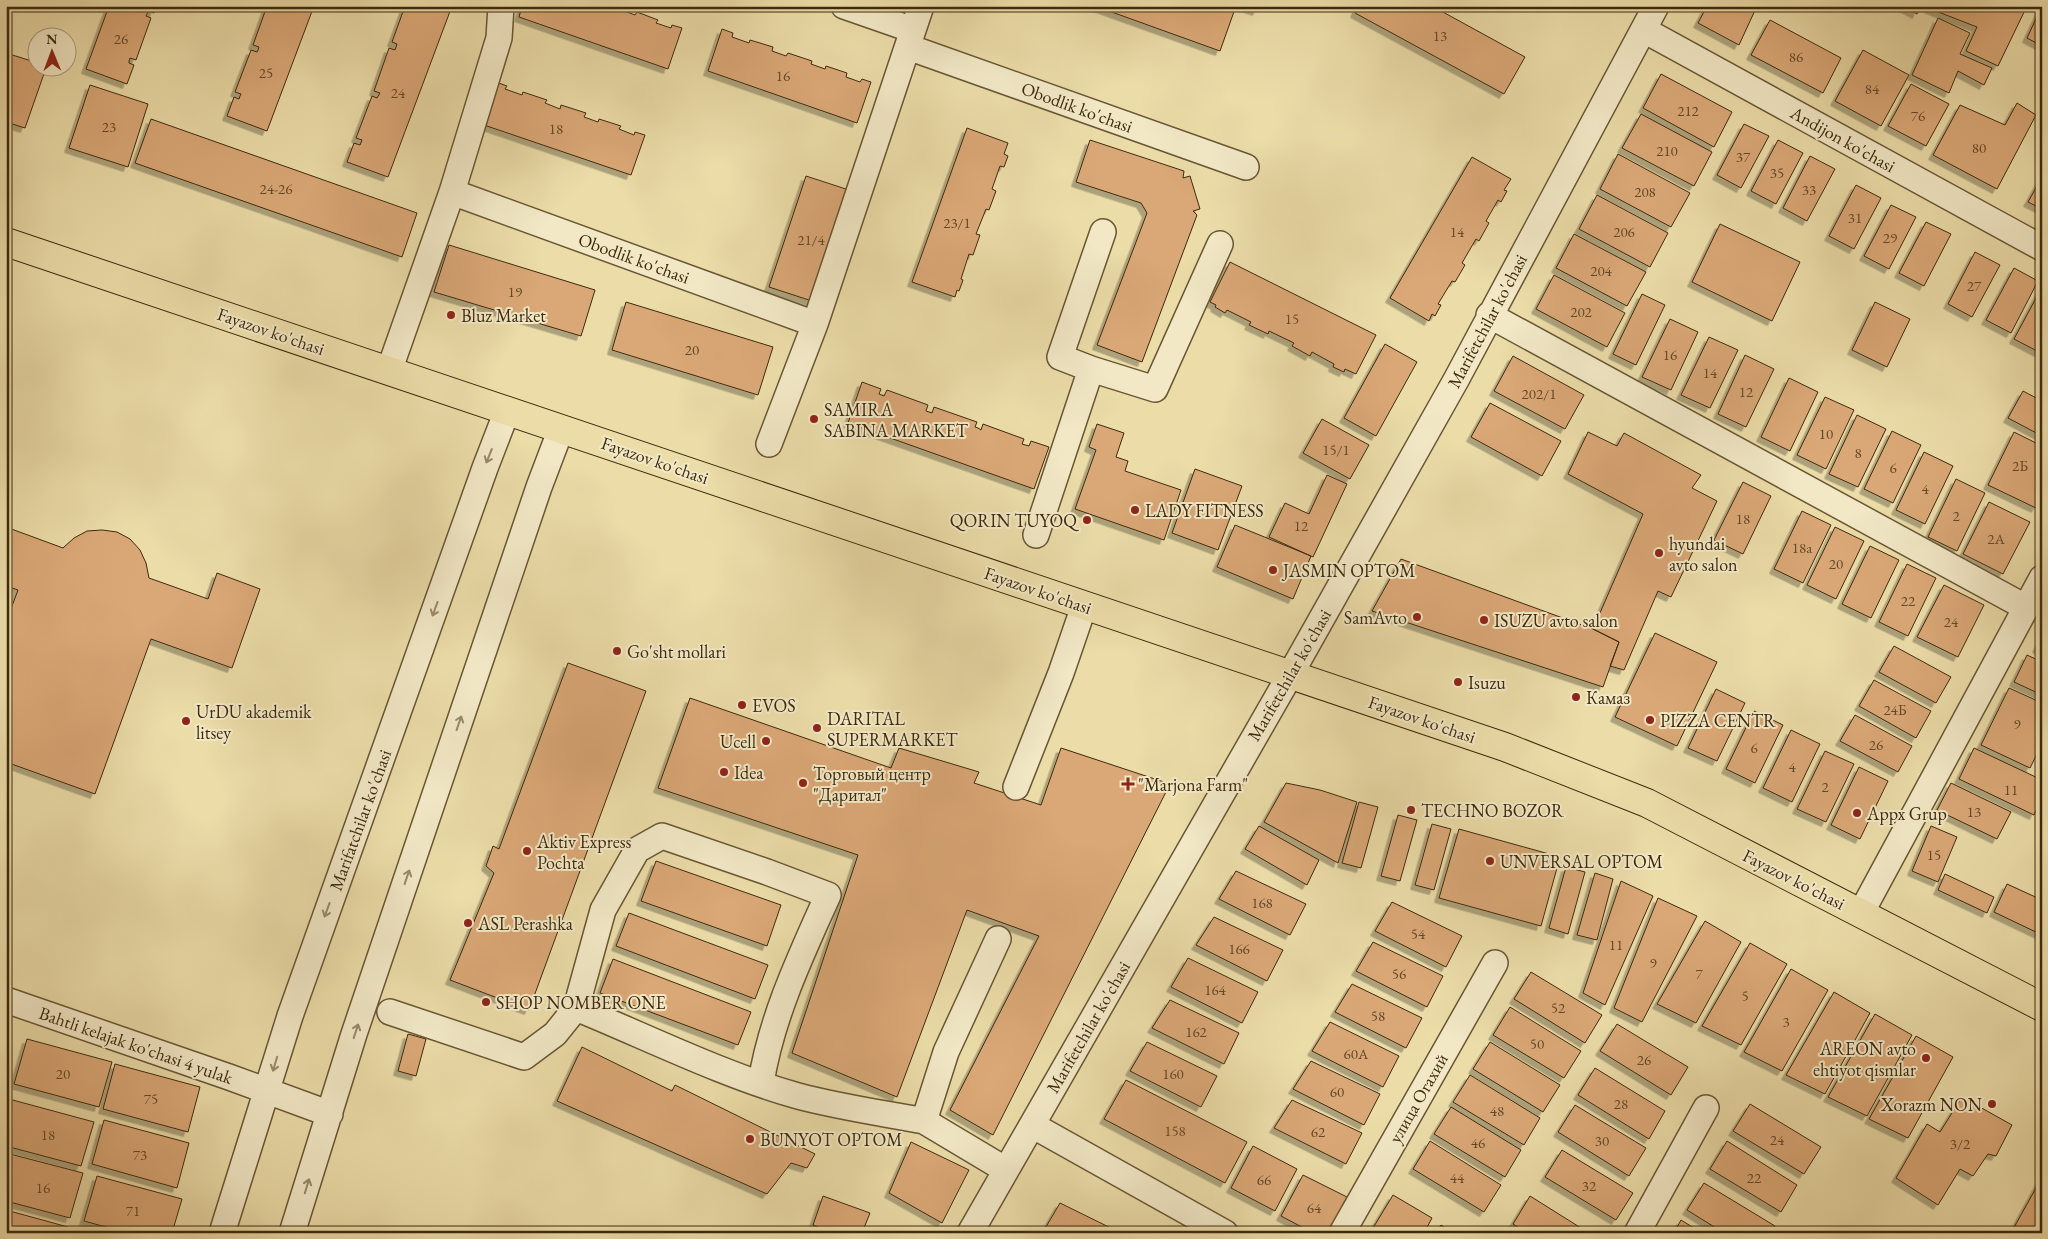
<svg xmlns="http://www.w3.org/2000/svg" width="2048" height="1239" viewBox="0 0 2048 1239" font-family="'EB Garamond',serif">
	<defs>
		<filter id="shadow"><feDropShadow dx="-4.5" dy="4.5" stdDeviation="0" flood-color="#0004"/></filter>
	</defs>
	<rect width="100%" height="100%" fill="#ebdca8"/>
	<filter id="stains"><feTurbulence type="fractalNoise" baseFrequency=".004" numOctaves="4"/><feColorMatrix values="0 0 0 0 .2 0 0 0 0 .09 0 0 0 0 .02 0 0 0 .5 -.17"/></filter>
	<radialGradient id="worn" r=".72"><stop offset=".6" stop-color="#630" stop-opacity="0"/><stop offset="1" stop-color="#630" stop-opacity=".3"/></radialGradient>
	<path fill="#daa776" stroke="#3d2a0e" filter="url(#shadow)" d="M109,6H156L154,13L148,11L147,14L146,16L151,18L136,60L130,58L129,61V63L134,65L127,84L86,69Z
		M267,6H314L267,131L227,116L234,97L239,99L240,96L241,94L235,92L251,50L257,52L258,50L259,47L253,45Z
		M405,6H452L388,177L347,162L354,143L360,145L362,140L356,138L372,96L377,98L380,93L374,91L389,48L395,50L397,44L392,42Z
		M522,6H619L623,7L622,10L635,15L637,12L658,20L656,23L671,28L672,25L682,28L668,69L519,17Z
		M1095,6H1236L1220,51Z
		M1243,6H1259L1257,11Z
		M1358,6H1432L1525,57L1504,94L1355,13Z
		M1707,6H1757L1739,45L1698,23Z
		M1902,6H1920L1917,14Z
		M1929,6H2027L1998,66L1966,51L1977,27L1928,8Z
		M2042,6V46L2027,38Z
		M1938,18L1970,33L1960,54L1992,68L1984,85L1958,71L1949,93L1912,75Z
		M1770,20L1841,58L1823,93L1751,55Z
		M722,29L733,33L732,37L749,43L750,40L773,47L772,51L786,56L788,53L812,61L811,64L825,69L826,66L847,73L846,77L860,82L862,79L871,82L857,123L708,71Z
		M1863,50L1909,75L1881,126L1835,101Z
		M6,53L38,63V68H46L25,128L6,122Z
		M1661,74L1732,112L1714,147L1643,108Z
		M496,82L507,86L505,89L522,95L523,92L547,100L545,103L560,109L561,105L586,113L584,117L598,122L599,119L621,126L619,129L634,135L635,132L645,135L631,175L481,124Z
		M1911,84L1949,104L1926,146L1888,126Z
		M90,85L148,104L128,167L69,148Z
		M2017,103L2036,115L1997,189L1933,155L1960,105L2005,125Z
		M1641,114L1712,152L1694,186L1622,148Z
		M151,119L417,213L402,257L135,163Z
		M1744,124L1769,136L1741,188L1717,175Z
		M967,128L1008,143L1004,154L1008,156L1004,167L1000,166L992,189L996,191L989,210L986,209L976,234L980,235L973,255L969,254L961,279L963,280L959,291L957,290L955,297L912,282Z
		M1090,140L1184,171L1183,178L1190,176L1200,209L1193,211L1197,215L1142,362L1097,345L1147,213L1141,203L1076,182Z
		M1778,140L1803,153L1776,204L1751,191Z
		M1618,154L1690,193L1671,227L1600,189Z
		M1810,156L1835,169L1807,221L1783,208Z
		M1472,157L1511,179L1504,190L1507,191L1501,202L1498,200L1486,221L1489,223L1479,241L1476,239L1462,263L1465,265L1455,282L1452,281L1438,304L1441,305L1435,316L1432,314L1429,321L1390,298Z
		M806,176L852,191L815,302L769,287Z
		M2042,177V209L2028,202Z
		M1856,185L1881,198L1854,249L1829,236Z
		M1597,195L1668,233L1650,267L1579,229Z
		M1891,205L1916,217L1889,269L1864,256Z
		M1926,222L1951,234L1924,286L1899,273Z
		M1720,224L1800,262L1772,321L1692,282Z
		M1574,234L1646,272L1627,306L1556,268Z
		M449,245L595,290L581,336L434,292Z
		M1975,252L2000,265L1972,317L1948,304Z
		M1230,262L1376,335L1356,374L1345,369L1344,372L1333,367L1334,364L1312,352L1310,356L1292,346L1294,343L1269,331L1268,334L1249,325L1251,322L1227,310L1225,313L1215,307L1216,305L1210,302Z
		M2014,268L2038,281L2011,333L1986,320Z
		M1554,275L1625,313L1607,347L1536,309Z
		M2042,287V347L2039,352L2014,339Z
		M1642,294L1665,305L1636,365L1613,354Z
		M626,302L773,347L758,395L612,350Z
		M1875,302L1910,319L1887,367L1852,350Z
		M1670,319L1698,332L1671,390L1642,377Z
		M1709,337L1738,350L1710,408L1681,395Z
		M1385,344L1417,362L1376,436L1344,418Z
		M1745,355L1774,369L1746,427L1718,414Z
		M1513,356L1584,395L1565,429L1494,391Z
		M1789,378L1818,392L1790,451L1761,437Z
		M862,382L881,389L879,394L884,396L887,390L928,405L926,411L932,413L934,407L977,422L975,427L978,428L981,430L983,424L1024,439L1022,444L1029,446L1031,441L1049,447L1034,489L848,423Z
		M2023,391L2042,401V436L2008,418Z
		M1825,397L1854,410L1826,469L1797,455Z
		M1490,403L1561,441L1542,476L1471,437Z
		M1857,415L1886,429L1858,487L1829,474Z
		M1322,419L1369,445L1350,479L1303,453Z
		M1097,424L1124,433L1116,457L1128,461L1125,471L1181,490L1164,540L1075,509L1096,450L1089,447Z
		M1892,431L1921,445L1893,503L1864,489Z
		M1588,432L1617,446L1624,433L1701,475L1692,488L1717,501L1671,597L1658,591L1624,670L1610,666L1619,642L1593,629L1643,514L1568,474Z
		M2014,432L2042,446V497L2036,508L1988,485Z
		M1924,452L1953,466L1925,524L1896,510Z
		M1195,469L1242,486L1218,550L1172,533Z
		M1327,475L1347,484L1313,557L1269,537L1285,503L1309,514Z
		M1956,479L1985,493L1957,551L1928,537Z
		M1743,482L1771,496L1743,554L1714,540Z
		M1989,502L2030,522L2003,574L1963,554Z
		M1802,511L1831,525L1803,583L1774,569Z
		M1235,525L1311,556L1293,599L1217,567Z
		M6,527L63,548L74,538L87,531L102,530L117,532L130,539L140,550L146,563L149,578L208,599L217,573L260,589L232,668L151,639L95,794L6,762V622L18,590L6,586Z
		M1835,527L1864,541L1836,599L1807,585Z
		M1870,546L1899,560L1871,618L1842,604Z
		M1401,559L1593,629L1619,642L1603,687L1372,611Z
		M1907,564L1936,578L1908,636L1879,622Z
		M1944,585L1984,605L1958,657L1917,637Z
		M1655,633L1717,662L1677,746L1615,717Z
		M2042,638V651L2037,648Z
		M1894,646L1951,677L1936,703L1879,672Z
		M2027,655L2042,662V695L2014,682Z
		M568,663L646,691L529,1010L450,980L494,873L486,866L493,846L499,849Z
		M1874,680L1931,711L1916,738L1859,706Z
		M2009,688L2042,703V744L2030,768L1981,745Z
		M1716,689L1745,703L1717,761L1688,748Z
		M690,698L891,768L899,748L979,772L974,783L1041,805L1061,748L1170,784L993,1135L950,1110L1039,936L967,910L897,1097L792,1053L858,855L658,788Z
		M1754,711L1783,725L1755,783L1726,769Z
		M1855,715L1912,746L1898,772L1840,741Z
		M1791,730L1820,744L1792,802L1763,788Z
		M1974,748L2042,780V798L2034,815L1959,779Z
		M1825,751L1854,764L1826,822L1797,809Z
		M1859,767L1888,781L1860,839L1831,825Z
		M1286,783L1320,790L1357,802L1338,863L1264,822Z
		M1951,783L2011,812L1997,839L1937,810Z
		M1359,802L1378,807L1361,868L1342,863Z
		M1398,815L1417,820L1400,881L1381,876Z
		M1432,824L1451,829L1434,890L1415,885Z
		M1259,826L1319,860L1307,885L1245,849Z
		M1931,826L1957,837L1938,882L1912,871Z
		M1459,829L1560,857L1541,926L1439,898Z
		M656,861L781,905L767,946L641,901Z
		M1566,867L1585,872L1568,934L1549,928Z
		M1236,871L1306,904L1290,935L1219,899Z
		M1595,873L1613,879L1597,940L1577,935Z
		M1945,874L1994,897L1987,913L1938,890Z
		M1621,881L1653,896L1605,1005L1583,993Z
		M2007,884L2042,900V935L1994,912Z
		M1658,898L1697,916L1642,1022L1614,1008Z
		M1392,902L1462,936L1446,967L1375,931Z
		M629,913L768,965L755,999L616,946Z
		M1214,917L1283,950L1267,981L1196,945Z
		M1705,921L1741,942L1696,1023L1657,1004Z
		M1373,942L1443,976L1427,1007L1356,971Z
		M1750,943L1787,964L1741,1045L1702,1026Z
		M1188,958L1258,992L1242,1023L1171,987Z
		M613,959L751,1012L738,1045L600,993Z
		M1791,969L1828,990L1782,1071L1744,1052Z
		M1531,972L1602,1015L1585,1043L1514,999Z
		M1352,984L1422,1018L1406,1048L1335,1012Z
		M1834,992L1870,1013L1825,1094L1786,1075Z
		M1170,1000L1239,1033L1224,1064L1152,1028Z
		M1510,1007L1581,1051L1564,1078L1493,1035Z
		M1875,1014L1912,1035L1867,1116L1828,1097Z
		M1330,1022L1399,1056L1383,1087L1312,1051Z
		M1617,1024L1688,1067L1671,1095L1600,1051Z
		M408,1034L426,1039L416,1076L398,1071Z
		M1916,1036L1953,1057L1908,1138L1869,1119Z
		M27,1039L112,1062L99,1107L14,1084Z
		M1147,1042L1217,1076L1201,1107L1130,1071Z
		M1490,1042L1560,1085L1543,1112L1473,1069Z
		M582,1047L672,1091L675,1085L815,1154L807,1168L791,1163L767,1194L557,1101Z
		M1311,1061L1380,1094L1364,1125L1293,1089Z
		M115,1064L200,1087L188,1132L103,1109Z
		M1595,1068L1665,1111L1649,1139L1578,1095Z
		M1470,1075L1540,1118L1524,1145L1453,1102Z
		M1126,1080L1247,1142L1225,1183L1104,1119Z
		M1962,1097L2012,1125L1996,1156L1988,1154L1973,1176L1960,1169L1938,1205L1896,1178L1927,1124L1940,1132Z
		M9,1099L94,1122L81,1166L6,1146V1107Z
		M1292,1100L1362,1133L1346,1164L1274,1128Z
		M1750,1104L1821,1147L1804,1174L1733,1131Z
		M1575,1105L1646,1148L1629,1176L1558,1132Z
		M1451,1107L1521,1150L1505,1177L1434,1134Z
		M104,1120L189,1143L177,1188L92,1164Z
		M1430,1141L1501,1185L1484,1212L1413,1169Z
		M1727,1141L1797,1185L1781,1212L1710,1169Z
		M911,1142L969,1170L942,1223L889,1193Z
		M1253,1146L1297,1169L1275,1211L1231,1188Z
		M1562,1150L1633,1193L1616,1220L1545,1177Z
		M6,1153L83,1173L70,1218L6,1201Z
		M1303,1175L1347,1197L1329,1233H1313L1281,1216Z
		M97,1176L182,1199L172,1233H128L84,1221Z
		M2042,1177V1233H2011Z
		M1704,1183L1775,1226L1771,1233H1724L1687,1210Z
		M1393,1195L1432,1218L1424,1233H1370Z
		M823,1196L870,1213L862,1233H833L813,1225Z
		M1530,1196L1589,1233H1527L1513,1224Z
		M1060,1203L1121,1233L1043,1232Z
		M6,1210L68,1227L66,1233H6Z
		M1681,1220L1702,1233H1674Z
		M1441,1225L1453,1233H1436Z
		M80,1228L99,1233H79Z"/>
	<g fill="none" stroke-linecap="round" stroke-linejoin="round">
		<g stroke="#685634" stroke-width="28">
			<path id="minor" d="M844,6L913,30
				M1644,30L2042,248
				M908,47L1246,167
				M452,192L815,324
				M1489,315L2025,607
				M1091,369L1060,357L1103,232
				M389,371L452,192L499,38L501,6
				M769,444L815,324L921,6
				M1036,535L1091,369L1155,389L1220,244
				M1016,787L1061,673L1084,606
				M1861,913L2042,578
				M6,1000L229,1077L330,1114
				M576,1008L603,910L637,850L662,836L767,872L828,895C801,955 771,1018 761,1083
				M390,1012L524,1057L555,1034L576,1008C647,1037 723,1075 798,1096C839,1107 882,1113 924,1121L946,1052L998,939
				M924,1121L1006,1170
				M1032,1125L1225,1233
				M222,1233L290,1016L485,468L507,411
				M292,1233L354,1034L539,487L561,429
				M970,1233L1290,675L1456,380L1656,6
				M1342,1233L1495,963
				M1637,1233L1706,1108"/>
		</g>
		<g stroke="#3d2a0e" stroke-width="30">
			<path id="major" d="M6,242L1505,747L1647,803L2042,1007"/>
		</g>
		<use href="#minor" stroke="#f2e8c6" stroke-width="25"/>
		<use href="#major" stroke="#ebdca8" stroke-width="28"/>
	</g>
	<defs><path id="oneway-shaft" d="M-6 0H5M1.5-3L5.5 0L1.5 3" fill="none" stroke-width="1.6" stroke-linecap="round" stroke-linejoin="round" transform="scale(1.25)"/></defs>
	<g stroke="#98896a">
		<use href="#oneway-shaft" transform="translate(489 456) rotate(112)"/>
		<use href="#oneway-shaft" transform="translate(435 609) rotate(110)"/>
		<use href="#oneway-shaft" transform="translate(459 723) rotate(-71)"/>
		<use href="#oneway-shaft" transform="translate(407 877) rotate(-71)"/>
		<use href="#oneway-shaft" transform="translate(327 910) rotate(110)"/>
		<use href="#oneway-shaft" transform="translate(356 1031) rotate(-72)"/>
		<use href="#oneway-shaft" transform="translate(275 1064) rotate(107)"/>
		<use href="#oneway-shaft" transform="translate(307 1186) rotate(-73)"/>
	</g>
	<g fill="#8f2418" stroke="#f2e8c6" stroke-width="2">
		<circle cx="451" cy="315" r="5"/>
		<circle cx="814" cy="419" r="5"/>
		<circle cx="1135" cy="510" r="5"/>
		<circle cx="1087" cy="520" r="5"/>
		<circle cx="1659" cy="553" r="5"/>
		<circle cx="1273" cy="570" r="5"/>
		<circle cx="1417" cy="617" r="5"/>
		<circle cx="1484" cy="620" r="5"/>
		<circle cx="617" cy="651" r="5"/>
		<circle cx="1458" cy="682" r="5"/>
		<circle cx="1576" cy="697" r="5"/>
		<circle cx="742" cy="705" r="5"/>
		<circle cx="1650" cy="720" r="5"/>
		<circle cx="186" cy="721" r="5"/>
		<circle cx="817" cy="728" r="5"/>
		<circle cx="766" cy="741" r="5"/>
		<circle cx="724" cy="772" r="5"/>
		<circle cx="803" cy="783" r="5"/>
		<path d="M1125.5 776.5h5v5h5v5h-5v5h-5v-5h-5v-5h5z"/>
		<circle cx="1411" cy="810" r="5"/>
		<circle cx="1857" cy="813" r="5"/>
		<circle cx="527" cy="851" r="5"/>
		<circle cx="1490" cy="861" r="5"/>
		<circle cx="468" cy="923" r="5"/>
		<circle cx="486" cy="1002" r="5"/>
		<circle cx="1926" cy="1058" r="5"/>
		<circle cx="1992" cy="1104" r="5"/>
		<circle cx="750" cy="1139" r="5"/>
	</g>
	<g text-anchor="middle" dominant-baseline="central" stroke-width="4" stroke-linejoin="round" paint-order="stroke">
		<g font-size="15" fill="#644928">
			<text x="1440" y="35">13</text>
			<text x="121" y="38">26</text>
			<text x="1796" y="56">86</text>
			<text x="266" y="72">25</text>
			<text x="783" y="75">16</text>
			<text x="1872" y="88">84</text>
			<text x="398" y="92">24</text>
			<text x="1688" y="110">212</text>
			<text x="1918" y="115">76</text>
			<text x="109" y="126">23</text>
			<text x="556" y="128">18</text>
			<text x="1979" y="147">80</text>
			<text x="1667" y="150">210</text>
			<text x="1743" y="156">37</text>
			<text x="1777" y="172">35</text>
			<text x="276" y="188">24-26</text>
			<text x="1809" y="189">33</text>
			<text x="1645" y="191">208</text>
			<text x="1855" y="217">31</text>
			<text x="957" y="222">23/1</text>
			<text x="1457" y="231">14</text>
			<text x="1624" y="231">206</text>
			<text x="1890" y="237">29</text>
			<text x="811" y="239">21/4</text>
			<text x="1601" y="270">204</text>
			<text x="1974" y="285">27</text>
			<text x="515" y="291">19</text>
			<text x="1581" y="311">202</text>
			<text x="1292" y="318">15</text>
			<text x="692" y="349">20</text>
			<text x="1670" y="354">16</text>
			<text x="1710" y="372">14</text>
			<text x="1746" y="391">12</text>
			<text x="1539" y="393">202/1</text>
			<text x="1826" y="433">10</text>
			<text x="1336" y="449">15/1</text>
			<text x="1858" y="452">8</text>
			<text x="2020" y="465">2Б</text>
			<text x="1893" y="467">6</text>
			<text x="1925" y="488">4</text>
			<text x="1956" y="515">2</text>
			<text x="1743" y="518">18</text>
			<text x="1301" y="525">12</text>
			<text x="1996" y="538">2А</text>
			<text x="1802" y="547">18a</text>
			<text x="1836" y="563">20</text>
			<text x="1908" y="600">22</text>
			<text x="1951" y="621">24</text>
			<text x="1895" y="709">24Б</text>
			<text x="2017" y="723">9</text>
			<text x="1876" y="744">26</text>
			<text x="1754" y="747">6</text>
			<text x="1792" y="766">4</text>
			<text x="1825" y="786">2</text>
			<text x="2011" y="789">11</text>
			<text x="1974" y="811">13</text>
			<text x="1934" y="854">15</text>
			<text x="1262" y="902">168</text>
			<text x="1418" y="933">54</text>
			<text x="1616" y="944">11</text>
			<text x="1239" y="948">166</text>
			<text x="1653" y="962">9</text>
			<text x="1399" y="973">56</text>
			<text x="1699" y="973">7</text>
			<text x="1215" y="989">164</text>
			<text x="1745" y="995">5</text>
			<text x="1558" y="1007">52</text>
			<text x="1378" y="1015">58</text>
			<text x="1786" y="1021">3</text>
			<text x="1196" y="1031">162</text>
			<text x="1537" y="1043">50</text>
			<text x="1356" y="1053">60A</text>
			<text x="1644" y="1059">26</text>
			<text x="63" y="1073">20</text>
			<text x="1173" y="1073">160</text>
			<text x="1337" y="1091">60</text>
			<text x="151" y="1098">75</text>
			<text x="1621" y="1103">28</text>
			<text x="1497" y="1110">48</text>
			<text x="1175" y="1130">158</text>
			<text x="1318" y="1131">62</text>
			<text x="48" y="1134">18</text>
			<text x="1777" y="1139">24</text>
			<text x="1602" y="1140">30</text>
			<text x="1478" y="1142">46</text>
			<text x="1960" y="1143">3/2</text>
			<text x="140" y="1154">73</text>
			<text x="1457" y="1177">44</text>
			<text x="1754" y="1177">22</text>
			<text x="1264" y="1179">66</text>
			<text x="1589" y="1185">32</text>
			<text x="43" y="1187">16</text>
			<text x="1314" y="1207">64</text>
			<text x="133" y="1210">71</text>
		</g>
		<g font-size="18" fill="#3d2a0e" stroke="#f2e8c6">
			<text transform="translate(1077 107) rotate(20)">Obodlik ko'chasi</text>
			<text transform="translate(1843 139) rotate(29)">Andijon ko'chasi</text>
			<text transform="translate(634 258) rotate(20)">Obodlik ko'chasi</text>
			<text transform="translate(1487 321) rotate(-62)">Marifetchilar ko'chasi</text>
			<text transform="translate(271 331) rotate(19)">Fayazov ko'chasi</text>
			<text transform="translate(655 460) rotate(19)">Fayazov ko'chasi</text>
			<text transform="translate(1038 590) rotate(19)">Fayazov ko'chasi</text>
			<text transform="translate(1289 675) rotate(-60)">Marifetchilar ko'chasi</text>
			<text transform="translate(1422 719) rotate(19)">Fayazov ko'chasi</text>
			<text transform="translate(360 820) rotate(-70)">Marifatchilar ko'chasi</text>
			<text transform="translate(1794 879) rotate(27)">Fayazov ko'chasi</text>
			<text transform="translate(1088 1027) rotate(-60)">Marifetchilar ko'chasi</text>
			<text transform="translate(136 1045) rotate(19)">Bahtli kelajak ko'chasi 4 yulak</text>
			<text transform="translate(1418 1098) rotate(-60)">улица Огахий</text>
		</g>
		<g font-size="18" fill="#3d2a0e" stroke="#f2e8c6" text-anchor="start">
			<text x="461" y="315">Bluz Market</text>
			<text x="824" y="409">SAMIRA<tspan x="824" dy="21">SABINA MARKET</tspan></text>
			<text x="1145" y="510">LADY FITNESS</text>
			<text x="1077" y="520" text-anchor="end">QORIN TUYOQ</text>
			<text x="1669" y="543">hyundai<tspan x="1669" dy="21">avto salon</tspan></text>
			<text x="1283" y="570">JASMIN OPTOM</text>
			<text x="1407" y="617" text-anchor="end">SamAvto</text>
			<text x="1494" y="620">ISUZU avto salon</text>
			<text x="627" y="651">Go'sht mollari</text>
			<text x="1468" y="682">Isuzu</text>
			<text x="1586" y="697">Камаз</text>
			<text x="752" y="705">EVOS</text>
			<text x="196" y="711">UrDU akademik<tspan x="196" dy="21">litsey</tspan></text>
			<text x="827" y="718">DARITAL<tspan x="827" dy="21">SUPERMARKET</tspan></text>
			<text x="1660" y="720">PIZZA CENTR</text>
			<text x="756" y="741" text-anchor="end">Ucell</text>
			<text x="734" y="772">Idea</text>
			<text x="813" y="773">Торговый центр<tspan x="813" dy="21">"Даритал"</tspan></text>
			<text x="1138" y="784">"Marjona Farm"</text>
			<text x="1421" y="810">TECHNO BOZOR</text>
			<text x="1867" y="813">Appx Grup</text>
			<text x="537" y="841">Aktiv Express<tspan x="537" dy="21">Pochta</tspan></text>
			<text x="1500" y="861">UNVERSAL OPTOM</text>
			<text x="478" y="923">ASL Perashka</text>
			<text x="496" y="1002">SHOP NOMBER ONE</text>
			<text x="1916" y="1048" text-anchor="end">AREON avto<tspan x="1916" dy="21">ehtiyot qismlar</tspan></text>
			<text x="1982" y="1104" text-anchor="end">Xorazm NON</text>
			<text x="760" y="1139">BUNYOT OPTOM</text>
		</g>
	</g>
	<rect width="2048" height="1239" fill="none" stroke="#ebdca8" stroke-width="25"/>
	<rect x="8" y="8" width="2033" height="1224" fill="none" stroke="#3d2a0e" stroke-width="2.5"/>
	<rect x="12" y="12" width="2023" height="1214" fill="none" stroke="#3d2a0e"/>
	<g transform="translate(52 52) rotate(359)"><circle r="24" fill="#f2e8c6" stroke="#aa9c7c"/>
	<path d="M0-4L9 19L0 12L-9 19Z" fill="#8f2418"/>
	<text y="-8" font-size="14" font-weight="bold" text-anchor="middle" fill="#3d2a0e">N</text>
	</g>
	<rect width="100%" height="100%" filter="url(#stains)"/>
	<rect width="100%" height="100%" fill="url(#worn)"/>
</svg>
